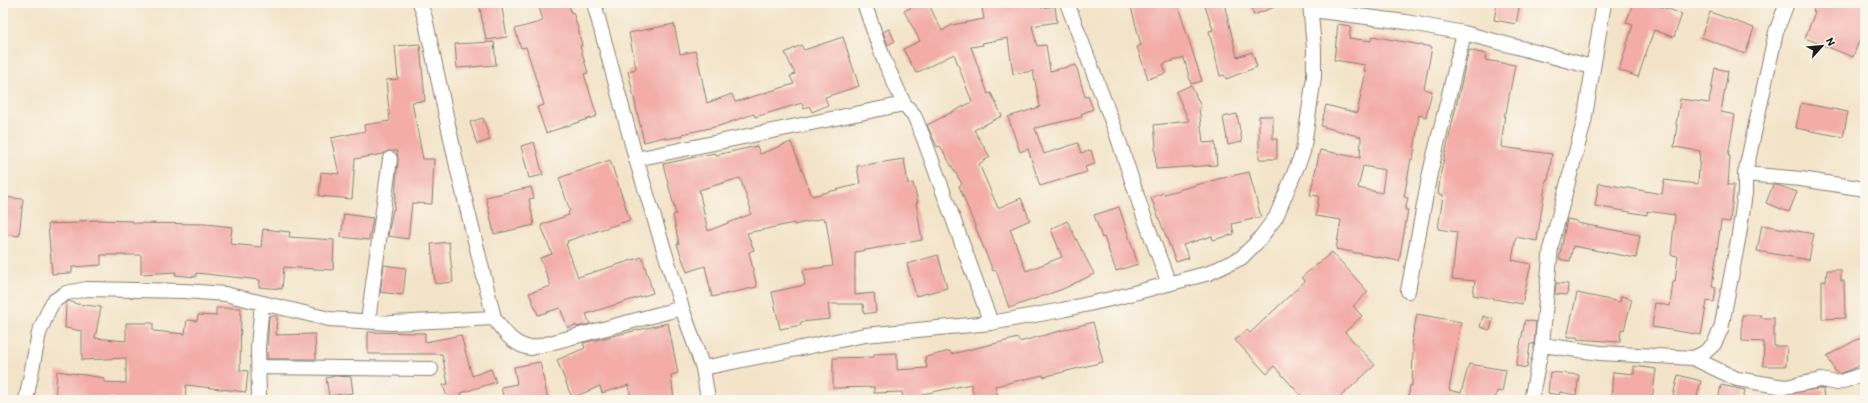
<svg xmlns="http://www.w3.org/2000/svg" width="1868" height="403" viewBox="0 0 1868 403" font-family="Itim,sans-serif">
	<rect width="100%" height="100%" fill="#fbf7ec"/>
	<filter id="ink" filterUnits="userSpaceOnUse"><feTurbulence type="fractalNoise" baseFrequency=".025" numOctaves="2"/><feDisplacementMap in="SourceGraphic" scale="8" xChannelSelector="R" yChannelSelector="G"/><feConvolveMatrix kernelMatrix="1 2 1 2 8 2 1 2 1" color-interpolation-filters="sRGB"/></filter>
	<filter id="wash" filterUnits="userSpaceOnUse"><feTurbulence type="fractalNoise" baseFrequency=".012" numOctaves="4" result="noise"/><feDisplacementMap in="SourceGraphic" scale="16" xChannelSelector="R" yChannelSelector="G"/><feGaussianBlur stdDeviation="0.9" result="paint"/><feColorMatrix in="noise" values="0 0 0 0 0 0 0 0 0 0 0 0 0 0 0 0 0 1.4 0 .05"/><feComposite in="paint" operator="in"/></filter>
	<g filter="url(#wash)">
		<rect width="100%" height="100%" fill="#f3e4c9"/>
		<g id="blocks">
			<path fill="#f3aca8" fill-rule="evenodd" d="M479,3H501L507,37L486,40Z
				M538,3H569L571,13L573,12L579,32L582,46H580L588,73L584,74L597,116L546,133L537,107L544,105L532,66L526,47L521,48L515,29L543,21Z
				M920,3H928L942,31L952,25L984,19L981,3H1041V8L1055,6L1057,22L1032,26L1037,46L1046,45L1050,71L1076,65L1085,97L1088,96L1093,109L1081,114L1082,117L1035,128L1044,154L1078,143L1081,153L1091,150L1095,164L1085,167L1087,172L1040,186L1028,149L1020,152L1008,117L1040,107L1033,71L1013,74L1008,38L982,43L983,45L971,47L988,94L991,93L1002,116L974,130L990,157L979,164L998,208L1021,198L1030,220L1010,229L1026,271L1062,257L1051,229L1067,221L1094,274L1063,289L1009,308L996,270L993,271L959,186L962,184L940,146L937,147L927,125L972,102L954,54L916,73L903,49L920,41L904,11Z
				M1130,3H1177L1202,81L1191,84L1184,58L1163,64L1166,73L1148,79L1137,47L1141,45Z
				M1204,3H1224L1237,57L1252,52L1257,67L1226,79L1224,75L1220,76L1209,31L1213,30Z
				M1249,3H1282V4L1254,15Z
				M1497,3H1520L1516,24L1494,20Z
				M1633,3H1651L1682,14L1674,37L1654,30L1638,77L1619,70L1633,25L1626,23Z
				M1816,3H1865V25L1853,57L1805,38L1815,12L1813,11Z
				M1710,12L1754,28L1745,54L1701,37Z
				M674,24L680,54L696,51L707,103L732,94L735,102L794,84L790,76L795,74L785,53L801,45L804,50L843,37L859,86L825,97L828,105L812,112L809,106L804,109L802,103L755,117L754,114L719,126L682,134L683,136L666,139L665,137L644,142L628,71L636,69L629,33Z
				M1338,24L1351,26L1349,38L1371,41L1372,36L1432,47L1424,89L1432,91L1426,117L1419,115L1413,159H1411L1404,197L1408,198L1405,210H1408L1399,261L1336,249L1341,220L1316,216L1319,196L1310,195L1320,150L1360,158L1361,137L1321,126L1326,105L1357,113L1366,71H1364L1365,65L1334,60ZM1363,166L1385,170L1382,193L1358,188Z
				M889,29L895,41L888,45L883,32Z
				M494,42L496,65L457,68L455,44Z
				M420,44L425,101L412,102L423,159H434L432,204L412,203L408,239L388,236L393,209L394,210L398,160L397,151H387L383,154L355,159L352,199L319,196L321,172L339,174L331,138L365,131L364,125L390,121L386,80L398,79L395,46Z
				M1469,50L1486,54L1485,60L1515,65L1506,113H1505L1501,147L1552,154L1548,180H1546L1537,241L1516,237L1512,260L1531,264L1522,304L1473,295L1475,281L1452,279L1457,232L1438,229L1443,195L1438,194L1441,172Z
				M1715,68L1728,71L1721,112L1735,115L1728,156H1730L1728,185H1734L1730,222L1721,221L1712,287L1716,288L1714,302L1707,301L1701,335L1652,327L1655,303L1670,306L1673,282H1675L1678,256L1671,255L1675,215L1647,211V215L1595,206L1599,183L1662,194L1664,180L1698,184L1700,151L1674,147L1677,125H1676L1680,99L1709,103Z
				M1191,85L1201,107L1199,108L1203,143L1215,142L1217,165L1156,169L1155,147L1156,146L1154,125L1189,121L1176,92Z
				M1801,103L1848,112L1843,137L1796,128Z
				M1237,114L1242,142L1228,145L1223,117Z
				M1259,116H1273V139H1277V159H1259Z
				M483,118L490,140L477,144L470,122Z
				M534,142L543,175L529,178L521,146Z
				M791,142L812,196L860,184L857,166L904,159L908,184L913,183L918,202L916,203L922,240L855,252V295L874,293L876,312L864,314L863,304H828L830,319L801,322V325L780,329L772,292L805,285L803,270L833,266L826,220L824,221V218L794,225V223L747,233L754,250L749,252L757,287L712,297L705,266L687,272L677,244H679L673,215L676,214L663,164L715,153L716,155L757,146L760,154ZM740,178L751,210L750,211L751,214L708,231L699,190Z
				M610,160L630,220L567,241L568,243L566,244L578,277L642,257L653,293L586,314L590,324L577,327L576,325L568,328L560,308L538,315L529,293L551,286L540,258L552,254L541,225L569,215L568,212L570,211L559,178Z
				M1249,172L1261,217L1232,224L1234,234L1213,240L1212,236L1183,245L1189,258L1176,262L1151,198L1163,193L1164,194L1218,179Z
				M1773,185L1780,186L1797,192L1789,212L1766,203Z
				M531,187L534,198L529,199L534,225L494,234L486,197Z
				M3,197L23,199L19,236L3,234Z
				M1119,207L1138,264L1116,271L1104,237L1102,238L1094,215Z
				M344,214L373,218L369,240L341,237Z
				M1567,219L1577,221V223L1640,235L1636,258L1573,246L1570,261L1559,259Z
				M97,220L133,221V223L207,224L232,227L230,244L261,247L263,229L290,232L289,237L334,240L333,270L284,267L282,289L259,287L260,280L196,273V277L175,275L176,272L141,274V255H101V265L72,267V273L52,274L48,224L78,223V221Z
				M1762,225L1814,234L1809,260L1757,251Z
				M449,242L453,282L435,284L431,244Z
				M1332,252L1368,292L1353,306L1362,316L1345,332L1375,365L1337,400H1305L1274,366L1267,374L1235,340L1247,330L1250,333L1305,281L1302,277Z
				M938,255L947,288L916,296L907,264Z
				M384,265L406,268L403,295L380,292Z
				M1827,270H1841V281H1844L1845,318L1822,319V281H1826Z
				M1556,283L1568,284L1567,295L1555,294Z
				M1577,293L1620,302L1621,296L1632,299L1624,330L1621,329L1620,342L1577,339V337H1567Z
				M69,301L77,304L101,307L95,338L126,341V323H153V331L185,334L187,320L197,321L198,315L216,316V308H241L240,370L248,371L246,392L186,385L185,400H115V398L55,400L57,371L104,378V382L126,383V358L82,360V331L65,328L66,303Z
				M1417,314L1461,322L1449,390L1461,393L1469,364L1506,370L1502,392L1497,391L1495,400H1408L1410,385L1412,386L1413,345L1411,344Z
				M1742,315H1761V318H1774V346H1787L1786,366H1763L1764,342L1742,341Z
				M269,316H277L276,335L315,334L316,359H267Z
				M1483,316L1493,319L1490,330L1480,327Z
				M1525,320L1536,322L1534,344H1530L1527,368L1516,366Z
				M1093,322L1103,362L1043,377V375L995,386L999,400H975L971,384L923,394L924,400H903L902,392L874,393V387L833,388V358L874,357V354L897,353V370L927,368L925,357L950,351L951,354L1018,338L1019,342Z
				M668,323L678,373L671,375L674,400H631L629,385L602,393L600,386L572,398L557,360L585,348L583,343Z
				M368,332L425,333V342L461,335L472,376L491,369L496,382L461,393L463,400H448L443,385L448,384L442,354H368Z
				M1865,335V362L1851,370L1837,374L1827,356Z
				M540,362L548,400H504L501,387L517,384L514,367Z
				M1634,366L1656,369L1652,400H1611L1613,372L1634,374Z
				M1550,372L1579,375L1576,395L1560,392L1559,395L1548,393Z
				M1678,375L1701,381L1696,400H1672Z
				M335,376L351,377L353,393L329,396L326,378Z
				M1721,385L1745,390L1743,400H1718Z
				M1817,389H1823L1824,400H1782V395Z"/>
		</g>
	</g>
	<g filter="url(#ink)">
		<use href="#blocks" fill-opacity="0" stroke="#888072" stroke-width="1"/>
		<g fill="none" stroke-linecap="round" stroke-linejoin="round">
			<g stroke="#888072" stroke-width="16">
				<path id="minor" d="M420,3L425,18L458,171L494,318C503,331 514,346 531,348L682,308
					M594,3L636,159L682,308L703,368L708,400
					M864,3L884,60L904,104L914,115L924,139L991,323
					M1067,3L1116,132L1142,211L1169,284
					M1312,10L1406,22L1464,33L1592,67
					M636,159L904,104
					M1745,174L1801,179L1865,189
					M1408,291L1430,173L1464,33
					M368,321L390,159
					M1542,345L1600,353L1693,358L1704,353L1714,344L1721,329L1739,235L1745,193V174L1776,32L1787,3
					M1693,358L1737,379L1785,387L1821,380L1837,383L1865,374
					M259,367L431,369
					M703,368L865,335L991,323L1062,310L1115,298L1209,273L1241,258L1258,241L1276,217L1303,152L1314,77V48L1310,3
					M26,400L39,333L49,309L54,301L66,293L87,289L185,291L225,294L329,319L392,323L494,318
					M259,400L258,346L262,304
					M1531,400L1542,345L1551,246L1584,122L1604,3"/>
			</g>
			<use href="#minor" stroke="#fff" stroke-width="14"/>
		</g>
	</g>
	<rect width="1868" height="403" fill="none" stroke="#fbf7ec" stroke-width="16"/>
	<g transform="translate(1822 46) rotate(63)" stroke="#fbf7ec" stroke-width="3" paint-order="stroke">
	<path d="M0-3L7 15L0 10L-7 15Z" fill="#1c1c1c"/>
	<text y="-6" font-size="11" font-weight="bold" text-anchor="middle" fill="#1c1c1c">N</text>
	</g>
</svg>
